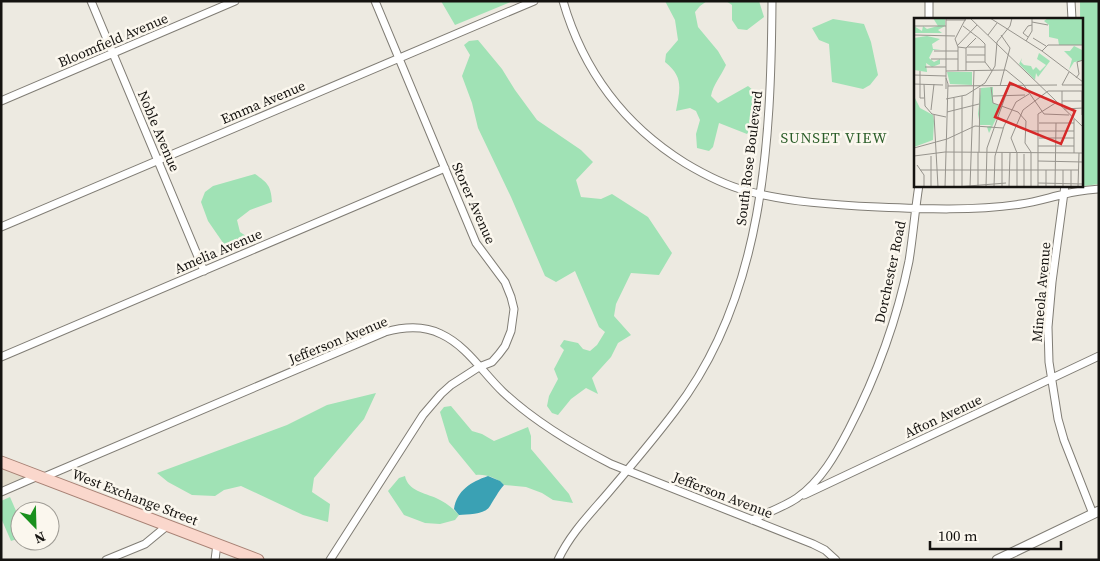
<svg xmlns="http://www.w3.org/2000/svg" width="1100" height="561" viewBox="0 0 1100 561" font-family="'Source Serif 4',serif">
	<rect width="100%" height="100%" fill="#edeae1"/>
	<path fill="#e3ddcd" d="M1,462L34,475L1,492Z"/>
	<path fill="#a0e2b5" d="M441,1H513L455,25Z
		M665,1H707L700,6L695,12L698,27L718,51L726,65C721,76 713,85 711,96L718,103L748,86L754,91L752,102V126L747,134L719,123L713,147L709,151L697,148L696,134L700,120L696,111L690,108L676,111C680,89 684,77 665,62L666,54L678,40L675,20Z
		M726,1H759L764,17L747,30L738,29L732,20V5Z
		M1080,1H1099V184L1077,187L1074,185H1081Z
		M833,19L864,24L871,42L878,75L870,85L863,89L832,82L829,44L819,40L812,28Z
		M478,40L502,69L515,90L537,120L581,150L593,162L576,180L581,197L601,199L612,194L648,217L672,253L659,275L631,273L616,304L614,316L631,335L618,343L611,357L592,378L598,394L586,388L571,399L558,415L552,413L547,406L549,396L558,379L554,369L564,350L560,346L564,340L578,343L583,349L590,351L597,345L605,332L599,327L575,271L556,282L545,276L511,197L478,128L472,103L462,76L470,55L464,45L469,41Z
		M255,174C268,183 271,186 272,202L250,210L237,220L240,232L249,238L239,245L228,250L208,221L201,202L205,192L213,186Z
		M376,393L364,419L314,478L312,492L330,504L328,522L303,515L241,486L224,490L215,496L192,495L168,482L157,473L287,425L327,405Z
		M451,406L472,431L482,434L494,441L528,427L531,436V449L569,494L573,503L553,500L542,493L526,487L504,485C497,478 486,474 476,475L449,442L440,412L444,407Z
		M405,476C408,491 425,493 436,498C445,502 453,508 459,515L455,520L440,524L425,523L404,515L388,491L399,478Z
		M10,497L20,520V538L11,541L1,518V501Z"/>
	<path fill="#3aa1b4" d="M488,476L500,481L504,485C498,492 495,498 490,506C485,515 468,514 459,515L454,509C457,490 471,482 488,476Z"/>
	<g fill="none" stroke-linecap="round" stroke-linejoin="round">
		<g stroke="#807d75" stroke-width="9">
			<path id="minor" d="M91,1L204,271
				M563,1C583,70 624,125 685,163C705,175 724,185 747,191C789,202 834,205 878,207C925,209 974,211 1021,204C1036,202 1051,197 1065,194C1076,191 1088,190 1099,189
				M929,1V19
				M1071,1L1072,19
				M1,101L235,1
				M1065,185L1052,282L1048,327L1049,362L1058,419L1064,440L1093,514
				M1,227L534,1
				M1,357L445,168
				M44,477L385,332C403,327 423,325 441,334C467,346 483,373 503,392C535,422 572,444 611,464L813,544L825,550L836,560
				M1,492L38,476
				M804,495L1099,356
				M752,520C766,513 784,507 797,498C821,481 836,454 849,429C877,375 897,320 909,261C913,236 915,210 919,185
				M106,560L145,544L168,525
				M215,560L217,544
				M330,560L423,415L441,394L451,385L479,367L492,362L499,354L505,346L511,331L514,309L511,297L505,282L476,243L375,1
				M558,560C570,534 590,514 608,493C631,466 654,439 675,411C764,296 771,141 772,1"/>
		</g>
		<g stroke="#807d75" stroke-width="11">
			<path id="tertiary" d="M997,560L1099,511"/>
		</g>
		<g stroke="#a78174" stroke-width="13">
			<path id="primary" d="M1,462L258,560"/>
		</g>
		<use href="#minor" stroke="#fff" stroke-width="7"/>
		<use href="#tertiary" stroke="#fff" stroke-width="9"/>
		<use href="#primary" stroke="#fad7cc" stroke-width="11"/>
	</g>
	<g text-anchor="middle" dominant-baseline="central" stroke-width="5" stroke-linejoin="round" paint-order="stroke">
		<g font-size="14" fill="#151310" stroke="#fbf7ee">
			<text transform="translate(113 40) rotate(-23)">Bloomfield Avenue</text>
			<text transform="translate(263 102) rotate(-23)">Emma Avenue</text>
			<text transform="translate(159 131) rotate(67)">Noble Avenue</text>
			<text transform="translate(749 158) rotate(-83)">South Rose Boulevard</text>
			<text transform="translate(474 203) rotate(66)">Storer Avenue</text>
			<text transform="translate(218 251) rotate(-23)">Amelia Avenue</text>
			<text transform="translate(890 272) rotate(-78)">Dorchester Road</text>
			<text transform="translate(1041 292) rotate(-85)">Mineola Avenue</text>
			<text transform="translate(338 340) rotate(-22)">Jefferson Avenue</text>
			<text transform="translate(943 416) rotate(-25)">Afton Avenue</text>
			<text transform="translate(723 495) rotate(21)">Jefferson Avenue</text>
			<text transform="translate(135 497) rotate(21)">West Exchange Street</text>
		</g>
		<g font-size="15" letter-spacing="1" fill="#2a5d28" stroke="#fbf7ee">
			<text x="834" y="137">SUNSET VIEW</text>
		</g>
	</g>
	<g transform="translate(914 18)">
		<rect width="169" height="169" fill="#edeae1"/>
		<path d="M19,0H31V8L24,12L28,15H0V8L8,13L9,8L13,11L24,8ZM134,0H169V27H145L144,21L135,19V7L130,3ZM13,18L26,21L18,26L19,31L27,32H19L15,40L20,44L26,41V46L18,49L12,45L13,54L0,52V20ZM160,28L168,32L169,43L160,44L155,52L158,41L150,33H156ZM125,35L136,43L124,59L122,55L121,62L105,46L108,40L107,44L110,47L117,48L119,52L122,49L126,53L132,47L123,41ZM33,54H58V67L36,66ZM79,69V85L88,89L75,115L73,109L78,107H66L64,96L67,70ZM0,78L6,90L19,97L20,103L19,122L0,129Z" fill="#a0e2b5"/>
		<path fill="none" stroke="#97948d" stroke-width="1" d="M56,0L169,109M76,0L128,33L169,64M32,2H52M118,4L134,7M0,8H32M49,8L66,21M0,17L41,18M74,17L83,5M114,19L109,15L114,8L118,7M119,20L132,28M66,21L71,26V44L78,53M112,23L118,13V0M43,28L63,7M53,29H71M52,30L44,29L41,21L52,0M20,33H44M128,33L134,27H169M53,37H71M17,41H44M52,44H71M11,49H32M6,53V80H10M32,53L92,52L109,66L130,96L155,97M44,53V29M52,53V30L62,20M155,54L148,67H169M0,57L32,58M162,60L165,56L163,44L169,42M0,66L29,67M10,66L11,88L18,96L32,99M34,68L143,67M86,68L96,30L87,17M77,69L79,85L104,94L112,103L111,125L117,134V169M32,71V0M79,78L111,77M32,81L52,77L71,65L81,48L83,24L96,8L98,0M148,83H169M148,89V73M150,91L169,90M17,92L20,66M33,94L65,86M20,97L24,169M168,97V73M125,105H160M114,113H160M125,120H160M124,128H160M0,130L33,121L61,108L89,110M65,134L66,70M160,135V101M0,138L31,134L169,135M124,143L169,144M3,147L10,157V169M6,152H164M124,165L169,166M17,169V138M31,169L34,66L32,60M40,169V80M42,169L92,165M48,169V78M56,169L60,53M64,169V134M72,169L73,130L95,68M80,169L81,138L90,108L102,84L115,76M88,169V134M95,169L96,135M103,169V135L97,120L109,92L134,73H169M110,169V136M124,169V96L143,84M132,169V152M141,169L142,105M149,169V152M157,169V152M164,169L165,135"/>
		<path fill="#d62828" fill-opacity="0.15" stroke="#d62828" stroke-width="2.5" d="M96,65L161,93L147,126L81,99Z"/>
		<rect width="169" height="169" fill="none" stroke="#151310" stroke-width="2.5"/>
	</g>
	<rect width="1100" height="561" fill="none" stroke="#151310" stroke-width="5"/>
	<g transform="translate(35 526) rotate(157)"><circle r="24" fill="#fbf7ee" stroke="#9f9c95"/>
	<path d="M0-4L9 19L0 12L-9 19Z" fill="#19901d"/>
	<text y="-8" font-size="14" font-weight="bold" text-anchor="middle" fill="#151310">N</text>
	</g>
	<path d="M930 541v8h131v-8" fill="none" stroke="#151310" stroke-width="2.5"/>
	<text x="938" y="541" font-size="15" fill="#151310" stroke="#fbf7ee" stroke-width="4" paint-order="stroke">100 m</text>
</svg>
